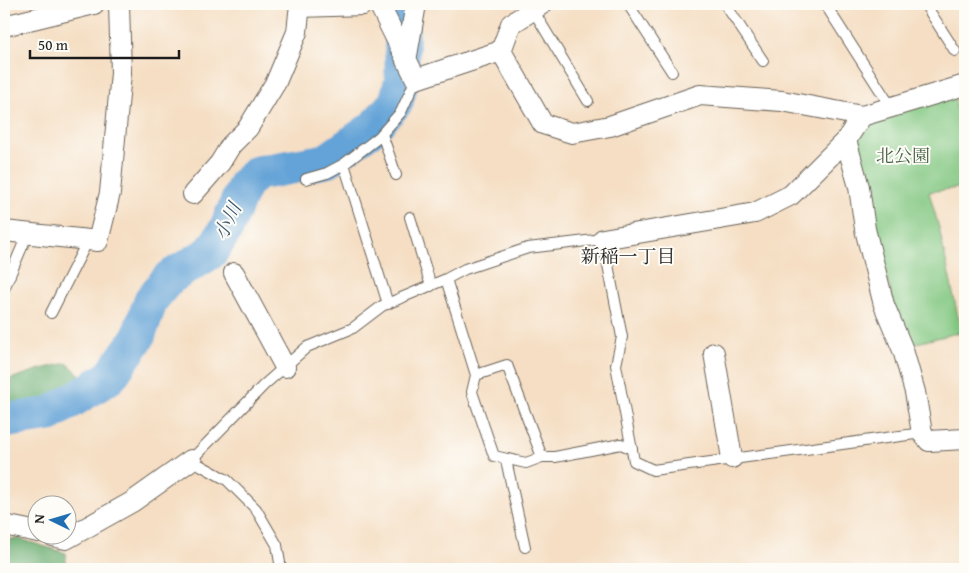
<svg xmlns="http://www.w3.org/2000/svg" width="969" height="573" viewBox="0 0 969 573" font-family="'Gentium Book Plus','Noto Serif JP',serif">
	<rect width="100%" height="100%" fill="#fdfcf7"/>
	<filter id="ink" filterUnits="userSpaceOnUse"><feTurbulence type="fractalNoise" baseFrequency=".02" numOctaves="2"/><feDisplacementMap in="SourceGraphic" scale="10" xChannelSelector="R" yChannelSelector="G"/><feConvolveMatrix kernelMatrix="1 2 1 2 8 2 1 2 1" color-interpolation-filters="sRGB"/></filter>
	<filter id="wash" filterUnits="userSpaceOnUse"><feTurbulence type="fractalNoise" baseFrequency=".0096" numOctaves="4" result="noise"/><feDisplacementMap in="SourceGraphic" scale="20" xChannelSelector="R" yChannelSelector="G"/><feGaussianBlur stdDeviation="1.12" result="paint"/><feColorMatrix in="noise" values="0 0 0 0 0 0 0 0 0 0 0 0 0 0 0 0 0 1.4 0 .05"/><feComposite in="paint" operator="in"/></filter>
	<g filter="url(#wash)">
		<rect width="100%" height="100%" fill="#f5dec3"/>
		<path fill="#82c781" stroke="#4f724e" d="M954,93L965,165V187L929,192L939,228L959,321L965,320V331L905,346L850,141L864,119Z"/>
		<path fill="#69ac6f" stroke="#426446" d="M67,363L86,380L49,408L4,414V381L40,369Z
			M4,539H20L66,553V569H4Z"/>
		<g fill="none" stroke-linecap="round" stroke-linejoin="round">
			<path stroke="#64a3d7" stroke-width="35" d="M4,421L50,414L110,377L138,337L151,300L169,278L211,252L226,229L245,184L257,173L326,161L373,128L396,102L402,79V24L400,4"/>
		</g>
	</g>
	<g filter="url(#ink)">
		<g fill="none" stroke-linecap="round" stroke-linejoin="round">
			<g stroke="#686056" stroke-width="12">
				<path id="service" d="M628,4L672,72
					M725,4L763,61
					M825,4L891,107
					M925,4L955,51
					M533,10L588,101
					M299,12L364,10
					M382,134L396,175
					M344,164L388,304
					M306,179L327,173L344,164L379,137L401,112L416,79
					M410,217L431,286
					M446,279L476,375L472,392L494,456L526,463L542,457L507,365L476,375
					M4,289L28,233
					M51,313L88,240
					M542,457H555L621,444L632,449
					M506,460L525,547
					M281,569L277,545L256,509L227,480L191,460L264,385L307,347L353,328L382,306L446,279L465,269L528,248L603,239L622,337L616,365L634,461L653,470L922,433"/>
			</g>
			<g stroke="#686056" stroke-width="22">
				<path id="minor" d="M379,4L416,79L501,51L543,124L572,133L610,126L700,95L782,101L862,116L965,85
					M4,26L94,4
					M501,51L511,24L542,4
					M406,61L416,4
					M846,140L859,187L865,229L884,305L903,350L915,392L922,433L929,441L965,439
					M193,194L220,163L231,145L248,128L276,82L297,32L300,4
					M4,231L98,241L110,193L121,73L119,4
					M603,239L755,213L791,195L846,140L862,116
					M234,273L285,367
					M714,353L732,458
					M4,525L38,532
					M53,536L66,539L132,502L191,460"/>
			</g>
			<use href="#service" stroke="#fff" stroke-width="10"/>
			<use href="#minor" stroke="#fff" stroke-width="20"/>
		</g>
	</g>
	<g text-anchor="middle" dominant-baseline="central" stroke-width="4" stroke-linejoin="round" paint-order="stroke">
		<g font-size="18" fill="#456044" stroke="#fdfcf7">
			<text x="903" y="155">北公園</text>
		</g>
		<g font-size="19" font-style="italic" fill="#3c5970" stroke="#fdfcf7">
			<text transform="translate(227 221) rotate(-64)">小川</text>
		</g>
		<g font-size="19" fill="#1c1c1c" stroke="#fdfcf7">
			<text x="628" y="256">新稲一丁目</text>
		</g>
	</g>
	<rect width="969" height="573" fill="none" stroke="#fdfcf7" stroke-width="20"/>
	<g transform="translate(52 520) rotate(275)"><circle r="24" fill="#fdfcf7" stroke="#a3a29f"/>
	<path d="M0-4L9 19L0 12L-9 19Z" fill="#1f6fb2"/>
	<text y="-8" font-size="14" font-weight="bold" text-anchor="middle" fill="#1c1c1c">N</text>
	</g>
	<path d="M30 50v8h149v-8" fill="none" stroke="#1c1c1c" stroke-width="2.5"/>
	<text x="38" y="50" font-size="15" fill="#1c1c1c" stroke="#fdfcf7" stroke-width="4" paint-order="stroke">50 m</text>
</svg>
